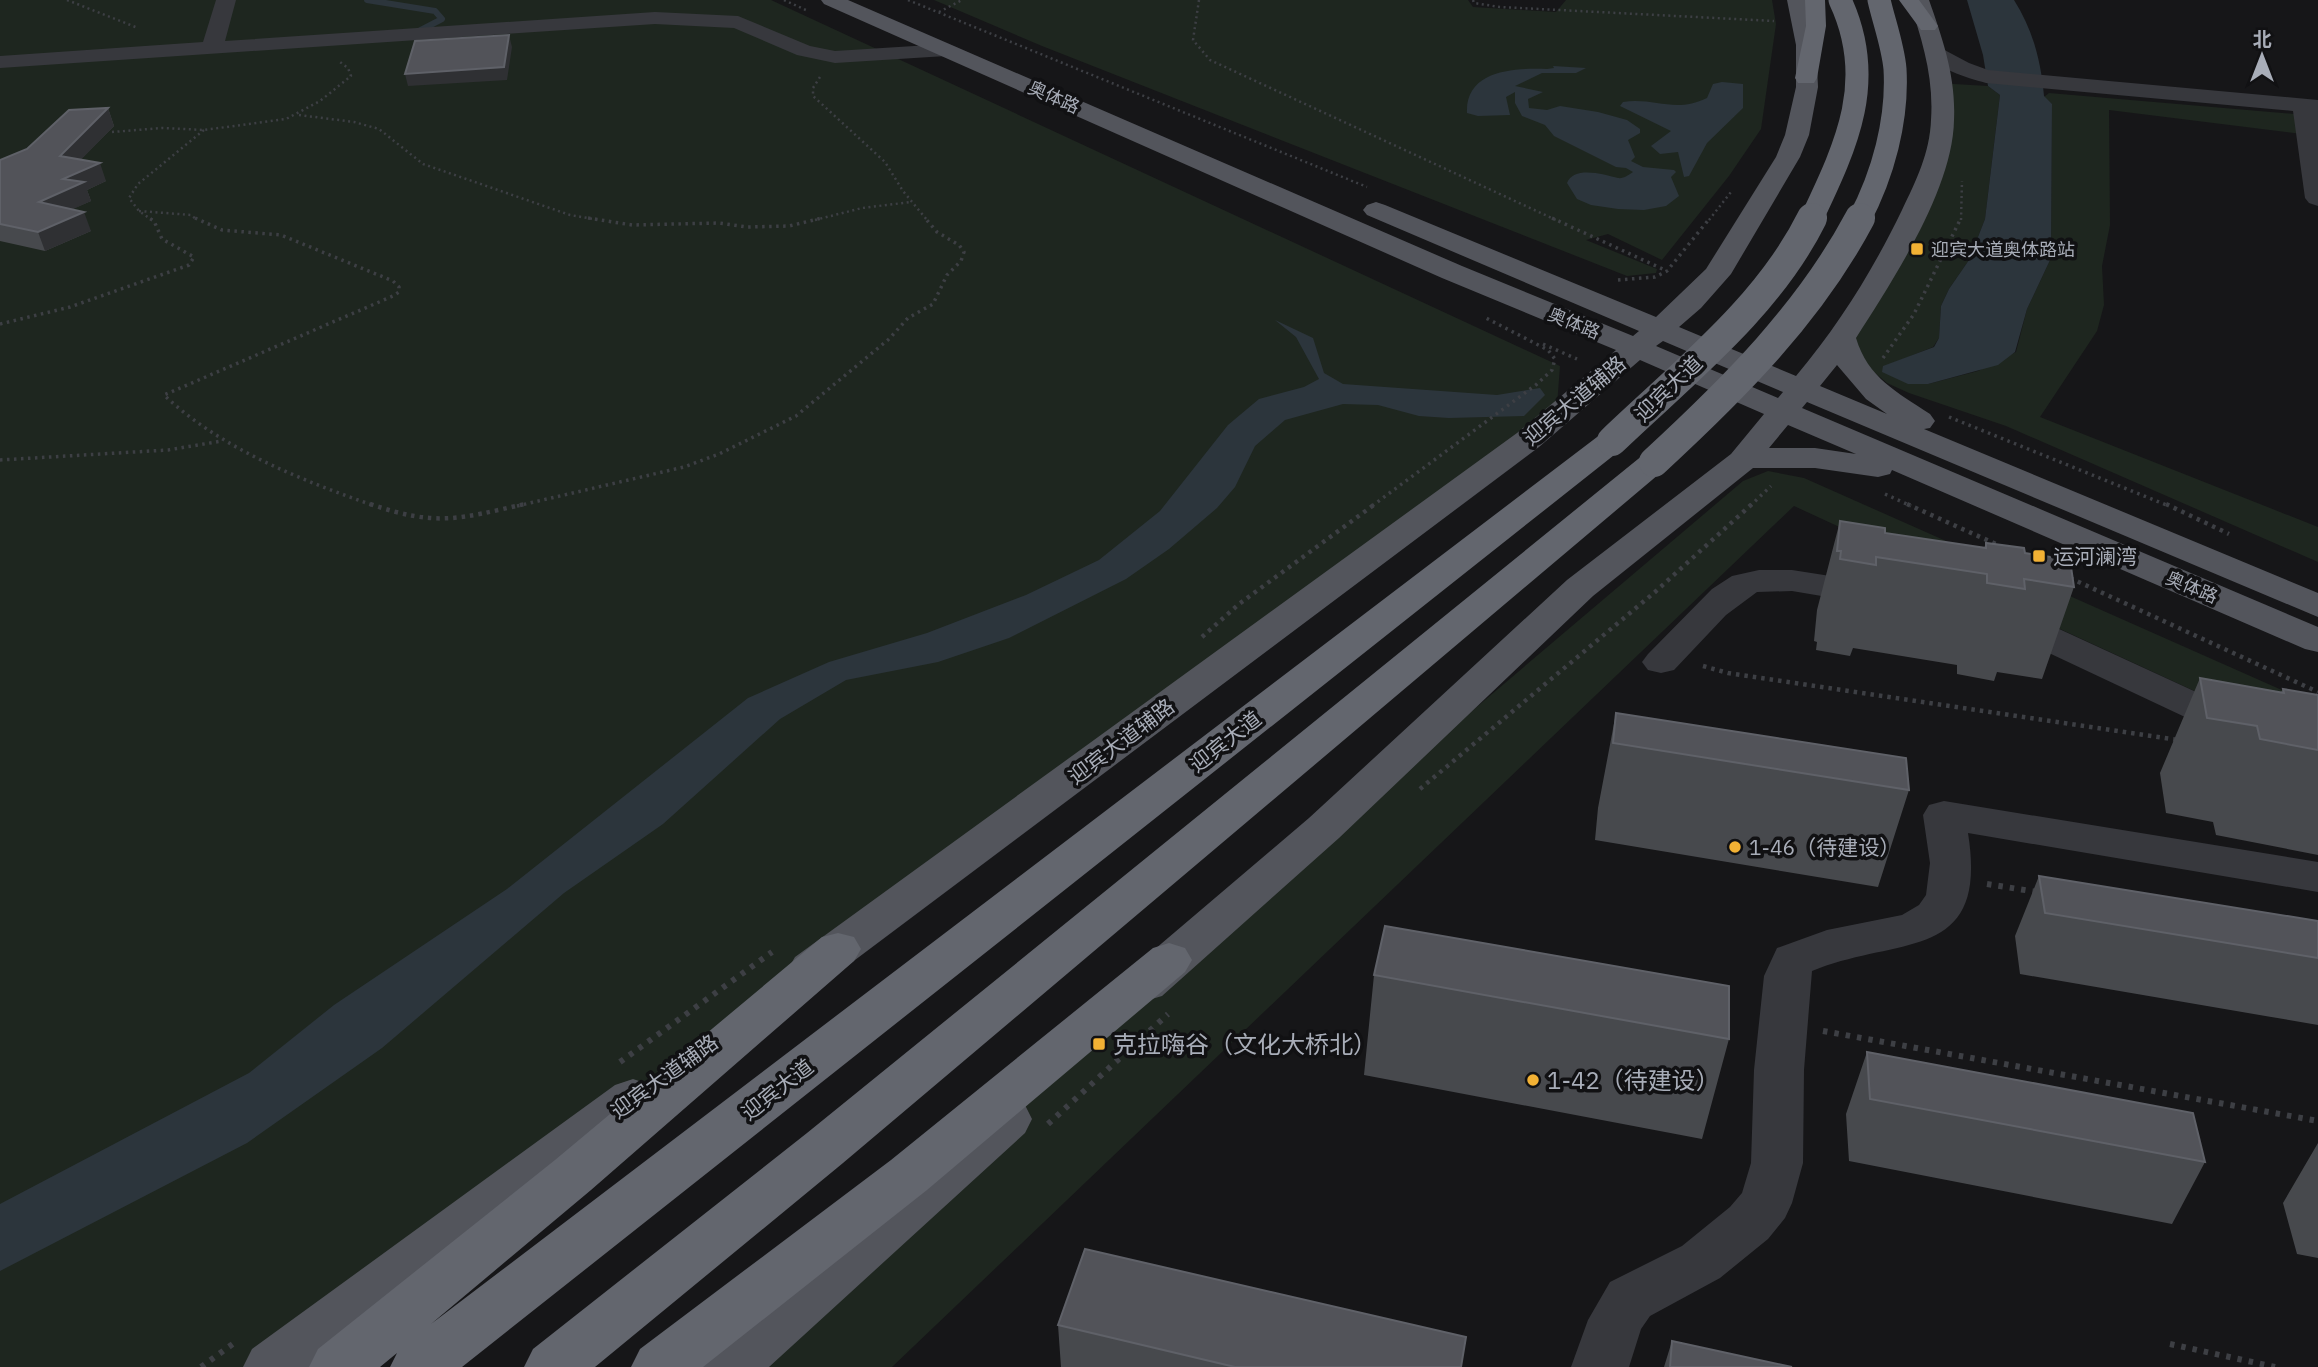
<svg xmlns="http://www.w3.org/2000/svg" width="2318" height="1367" viewBox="0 0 2318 1367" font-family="'IBM Plex Sans','Noto Sans SC',sans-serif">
	<rect width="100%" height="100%" fill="#161618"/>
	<path fill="#1e261f" d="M0,0H771L1560,366L1555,432L293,1367H0Z
		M934,0H1468L1473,7L1556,12L1566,0H1772L1776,24L1761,129L1729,176L1662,260L1608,234L1586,240L1657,269L1656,273L1627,276L1042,46Z
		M1937,83L1988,86L2000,95L1985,219L1969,260L1949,289L1941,306L1939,338L1933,347L1883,367L1928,384L1978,371L2016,352L2027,309L2051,258L2052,104L2044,97L2049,93L2318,116V136L2109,110L2110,225L2102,266L2104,305L2097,331L2040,417L2318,527V562L2006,426L1909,393L1887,383L1867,366L1849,331L1919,207Z
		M1768,471L1804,478L2318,706V748L1794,506L892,1367H699L1743,481Z"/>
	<path fill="#2c353c" d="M1967,0H2014C2033,30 2041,61 2044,96L2052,104L2051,258L2027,309L2015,352L1998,365L1928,384H1908L1882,372L1883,366L1934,347L1939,338L1941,306L1949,289L1969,260L1985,219L2000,95L1988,86L1983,55Z
		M1553,66L1586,68L1576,73H1542L1515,86L1543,92L1528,99L1529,108L1547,110L1560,106L1598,112L1627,120L1640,129V133L1628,140L1635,157L1631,161L1643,167L1674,170L1676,172L1671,177L1679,196L1666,206L1644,210L1618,209L1591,205L1577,199L1567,183C1574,165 1605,175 1618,178C1623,179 1629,175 1633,172L1626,168L1616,167L1554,136L1545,125L1522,116L1515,103V92L1506,97L1510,115L1478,116L1467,113C1465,69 1517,68 1547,69L1554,68Z
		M1722,82L1743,84V108L1707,143L1689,176L1684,177L1678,152L1660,154L1651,146L1671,131L1620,106L1623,102C1654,97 1675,114 1707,98L1713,84Z
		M1275,320L1313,338L1324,373L1343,384L1497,395L1540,388L1545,395L1524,416L1449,418L1419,416L1378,405L1343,404L1285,420L1255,446L1235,487L1217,508L1169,549L1126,579L1009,638L938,662L846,680L780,719L663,824L564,893L382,1048L247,1143L0,1271V1204L249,1073L334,1005L507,889L748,698L829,662L927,633L1026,595L1099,560L1160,511L1228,425L1259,399L1304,387L1319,379L1296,337Z"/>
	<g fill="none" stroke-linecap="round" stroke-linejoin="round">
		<path stroke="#2c353c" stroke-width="6" d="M367,0L435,11L442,19L417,32"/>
		<path stroke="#3d3f44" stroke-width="2.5" stroke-dasharray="2 3.5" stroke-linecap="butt" d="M67,0L138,28
			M784,0L808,11
			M908,0L1367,187
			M1199,0L1193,40L1210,60L1556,220
			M1473,0L1474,3L1500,7L1774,21
			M939,12L962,0
			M820,77L813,88V96L885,162L903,191L927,220
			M299,115L354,122L379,129L423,164L570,215L599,220
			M112,132L162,128L204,130L286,119L320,101L351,76L348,68L340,62
			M139,211L191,215L197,220
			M152,220L139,211L129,198L138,184L204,130
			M815,220L862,208L911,202
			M1709,220L1731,192
			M1961,220L1962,181"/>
		<path stroke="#3d3f44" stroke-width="3.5" stroke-dasharray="2.5 4.5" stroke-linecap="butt" d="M195,218L222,230L281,235L393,281L399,287V292L393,296L164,395C221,449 301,480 375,506
			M588,218L632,225L719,223L747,227L789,226L822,218
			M1552,218L1667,271
			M1618,280L1655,277L1667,271L1710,218
			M0,324L70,307L189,265L194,257L162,239L154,221L149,218
			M1543,344L1577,359
			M1883,358L1914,314L1961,218
			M1949,417L2169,506
			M0,460L168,450L222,441
			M1885,494L1911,506
			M517,506L684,467L719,454L796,416L889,339L908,318L933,304L947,275L961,261L964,252L959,245L937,232L925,218
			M1372,506L1537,384L1552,370L1555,359L1548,350L1486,318
			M1750,506L1771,486"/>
		<path stroke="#3d3f44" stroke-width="4.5" stroke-dasharray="3.5 5" stroke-linecap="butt" d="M370,504C437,527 458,519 525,504
			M1907,504L1998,545
			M2166,504L2229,534
			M2070,578L2318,692
			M1202,637L1239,604L1375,504
			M1703,666L1728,673L2178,740
			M1420,789L1655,592L1752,504"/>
		<path stroke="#3d3f44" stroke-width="6" stroke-dasharray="4.5 7" stroke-linecap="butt" d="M1987,884L2037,892
			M1823,1031L2318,1121
			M620,1062L772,952
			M1048,1124L1168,1014
			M2170,1344L2275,1367
			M201,1367L234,1343"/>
		<path fill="#37383d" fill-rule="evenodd" d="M216,0H236L225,41L655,12L738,16L810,46L835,51L946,44L953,46L957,50L953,54L946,56L835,63L797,55L734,28L655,24L0,68V56L203,42Z
			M1937,46L1969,63L1988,70L2318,100V206L2309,203L2305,198L2293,111L1986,83C1965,77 1939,70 1926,52L1930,48Z
			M1759,570H1792L1875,583L1888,586L1893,594L1888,602L1875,605L1792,591L1757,592L1726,615L1674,670L1661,673L1648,670L1642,662L1648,654L1712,589L1732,576Z
			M2009,609L2022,612L2318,748V777L2304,773L1996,628L1991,620L1996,612Z
			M1944,801L2318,862V892L1968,833C1989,964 1898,935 1812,971L1804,1070L1803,1163L1792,1203L1785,1218L1768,1239L1720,1278L1650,1316L1641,1329L1629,1367H1571L1588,1320L1610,1282L1682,1246L1730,1207L1742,1193L1751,1163L1754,1070L1764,976L1777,948L1827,930L1902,915L1919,905L1926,895L1930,863L1923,815L1929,805Z"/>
		<path fill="#53555c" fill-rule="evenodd" d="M821,0H848L1462,266L1633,336L1639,331L1367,215L1363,210L1367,205L1376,202L1385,205L1656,317L1706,269L1776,157L1785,135L1796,87V45L1787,0H1807L1816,45L1818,87L1809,135L1800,157L1731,274L1701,308L1679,327L1796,376C1839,325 1873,270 1902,210C1916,181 1930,152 1931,120C1934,77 1922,40 1909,0H1929C1943,40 1956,77 1954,120C1953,189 1893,280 1856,338C1868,378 1897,392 1930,414L1935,421L1930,428L1924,429L2318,593V617L1807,402L1802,408L2318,627V652L2305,649L1892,470L1890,474L1878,477L1815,468H1753L1593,596L1339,838L1162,996L1145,1001L1128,996L1122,984L1128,972L1309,818L1567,580L1731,454L1764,414L1640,360L1539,447L827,981L811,986L795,981L788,969L795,957L1517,433L1616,350L1442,278L824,4ZM1663,341L1783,392L1778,398L1656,346ZM1837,365L1866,399L1887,414L1820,386ZM1788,425L1856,454L1815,448H1769Z
			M633,1079L651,1085L658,1099L651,1113L316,1367H243L252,1349L615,1085Z
			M1007,1099L1025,1105L1032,1119L1025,1133L769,1367H700L709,1349L989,1105Z"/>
		<path fill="#63666e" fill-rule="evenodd" d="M1805,0H1825L1826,26L1817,78L1814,83H1798L1795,78L1806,26Z
			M1899,0H1919L1938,26L1935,30H1921Z
			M1612,431L1623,434L1628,441L1623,448L462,1367H390L397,1353L380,1367H309L318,1349L555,1160L822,937L838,933L854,937L861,949L854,961L591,1190L431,1324L1601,434Z
			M1654,452L1665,455L1670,462L1665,469L843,1163L595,1367H524L533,1349L807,1133L1643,455Z
			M1169,943L1185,948L1192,960L1185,972L927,1190L703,1367H631L640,1349L891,1160L1153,948Z"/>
		<path stroke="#63666e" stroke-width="23" d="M1811,220C1846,146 1878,81 1840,0
			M1859,220C1883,175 1898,120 1895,69C1893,46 1884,22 1879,0"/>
		<path stroke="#63666e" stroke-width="30" d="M1612,441C1683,373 1768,307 1812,218
			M1654,462C1733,389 1809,314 1860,218"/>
	</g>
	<path fill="#47494d" d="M108,108L114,126L81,159L106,181L87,190L91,201L72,209L91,231L45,251L0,241V160L27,149Z
		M1840,521L1885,533L1984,548L1986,543L2025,553L2074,587L2042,679L1997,672L1994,681L1957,674V665L1853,648L1850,656L1816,650L1817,642L1814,641L1817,610Z
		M2200,678L2281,692L2283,689L2318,695V855L2216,835L2213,822L2166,813L2160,773Z
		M1616,713L1909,790L1878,887L1595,840L1598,808Z
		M2039,876L2318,921V1025L2020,974L2015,936Z
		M1374,975L1729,1039L1702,1139L1364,1075Z
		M1867,1052L2205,1162L2172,1224L1849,1161L1846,1114Z
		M2318,1143V1258L2297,1254L2283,1203Z
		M1058,1325L1461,1367H1061Z
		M1672,1341L1792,1367H1664Z"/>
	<path fill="#2f3033" d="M509,35L512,47L507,80L408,86L405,74Z
		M108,108L114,126L67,174L60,156Z
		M100,163L106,181L87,190L91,201L47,221L39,202L63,179Z
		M84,212L91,231L45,251L38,232Z"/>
	<path fill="#525359" stroke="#5f6168" stroke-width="2" d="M509,35L504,67L405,74L415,41Z
		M108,108L60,156L100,163L63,179L84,182L39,202L84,212L38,232L0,224V160L27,149L69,110Z
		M1840,521L1885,528V533L1986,548V543L2024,548L2025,553L2070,560L2074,587L2024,579L2025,589L1987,583V574L1876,557V565L1840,559L1841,551H1837Z
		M2200,678L2284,693L2283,689L2318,695V750L2260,739L2257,726L2207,718Z
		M1616,713L1906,758L1909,790L1613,743Z
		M2039,876L2318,921V958L2045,913Z
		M1385,926L1729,986V1039L1374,975Z
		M1867,1052L2193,1113L2205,1162L1870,1099Z
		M1085,1249L1466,1337L1461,1367H1235L1058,1325Z
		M1672,1341L1792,1367H1670Z"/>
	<g fill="#f2b134" stroke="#111113" stroke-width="2.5">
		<rect x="1910" y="242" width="14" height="14" rx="3.5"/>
		<rect x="2032" y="549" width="14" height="14" rx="3.5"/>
		<circle cx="1735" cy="847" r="7"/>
		<rect x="1092" y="1037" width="14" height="14" rx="3.5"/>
		<circle cx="1533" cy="1080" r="7"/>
	</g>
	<g text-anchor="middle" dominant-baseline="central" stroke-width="7" stroke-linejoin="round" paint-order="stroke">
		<g font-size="18" fill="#a8adb8" stroke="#111113">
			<text transform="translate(1054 97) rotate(24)">奥体路</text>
			<text transform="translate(1574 323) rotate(22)">奥体路</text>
			<text transform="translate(2192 587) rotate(23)">奥体路</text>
		</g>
		<g font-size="18" fill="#a8adb8" stroke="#111113" text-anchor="start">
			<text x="1931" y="249">迎宾大道奥体路站</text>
		</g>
		<g font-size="21" fill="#a8adb8" stroke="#111113">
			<text transform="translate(1668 388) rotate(-44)">迎宾大道</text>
			<text transform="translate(1574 400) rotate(-40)">迎宾大道辅路</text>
			<text transform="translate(1121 741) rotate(-37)">迎宾大道辅路</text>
			<text transform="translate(1225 741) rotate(-38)">迎宾大道</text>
			<text transform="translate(664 1076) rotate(-36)">迎宾大道辅路</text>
			<text transform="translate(777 1089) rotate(-38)">迎宾大道</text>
		</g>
		<g font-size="21" fill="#a8adb8" stroke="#111113" text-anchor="start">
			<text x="2053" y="556">运河澜湾</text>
			<text x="1749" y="847">1-46（待建设）</text>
		</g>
		<g font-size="24" fill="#a8adb8" stroke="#111113" text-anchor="start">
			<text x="1113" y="1044">克拉嗨谷（文化大桥北）</text>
			<text x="1547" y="1080">1-42（待建设）</text>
		</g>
	</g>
	<g transform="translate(2262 56)" stroke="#111113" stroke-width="5" paint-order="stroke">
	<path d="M0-5L12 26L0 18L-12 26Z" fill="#a8adb8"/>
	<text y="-10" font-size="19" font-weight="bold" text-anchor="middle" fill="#a8adb8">北</text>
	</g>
</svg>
